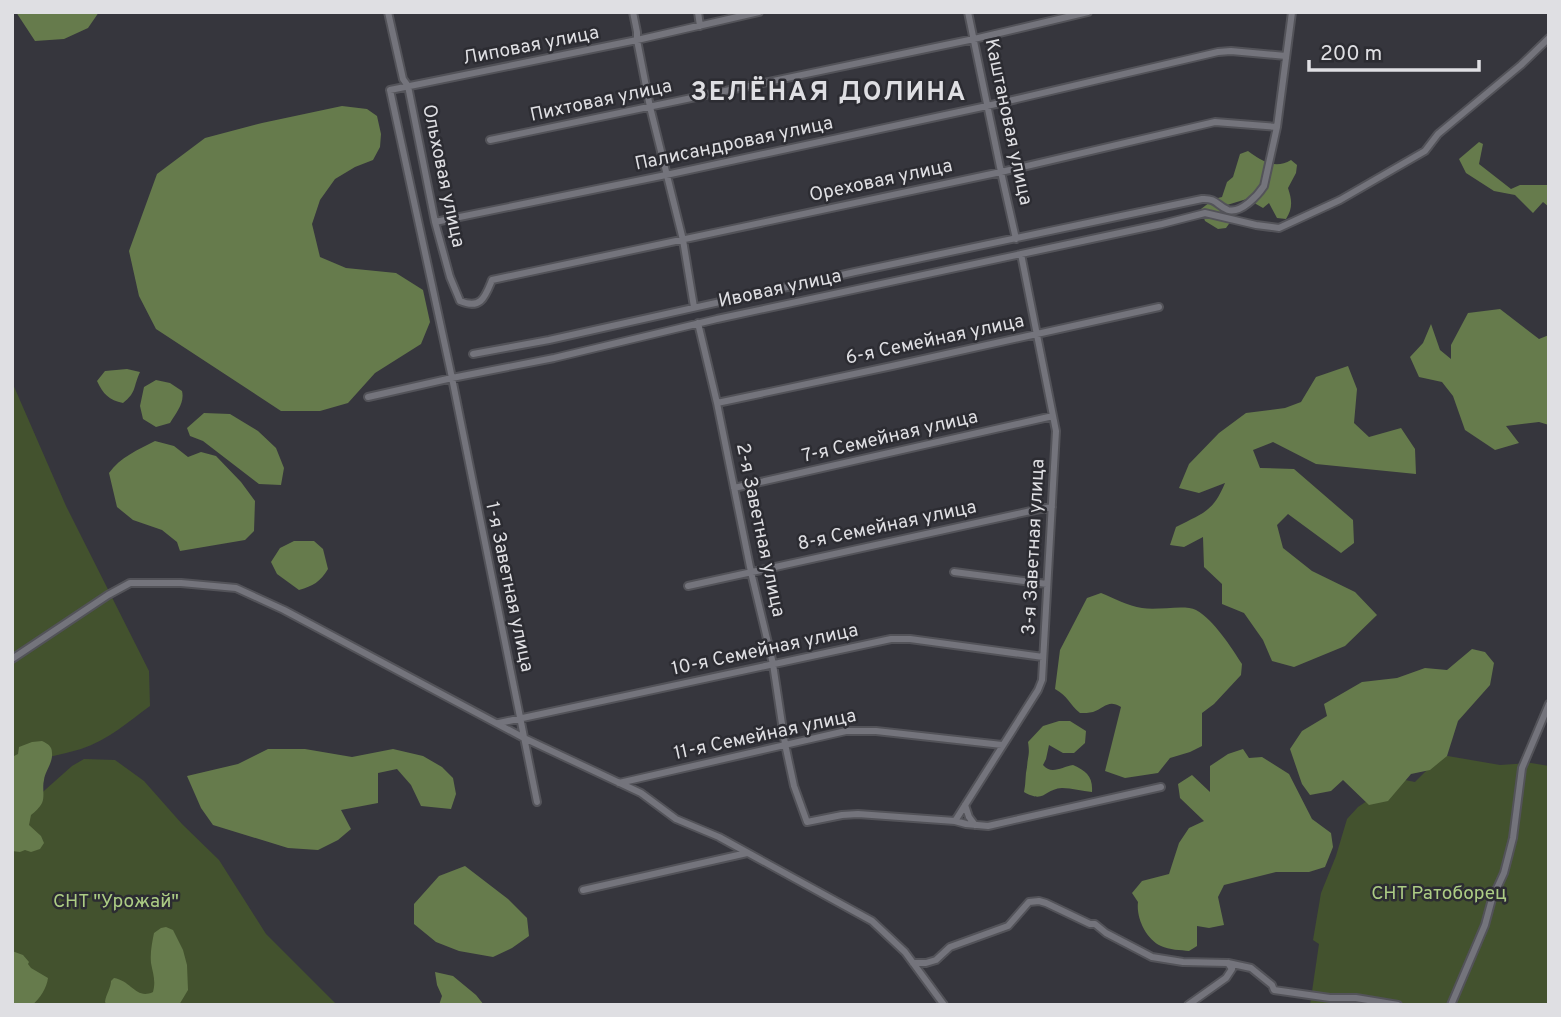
<svg xmlns="http://www.w3.org/2000/svg" width="1561" height="1017" viewBox="0 0 1561 1017" font-family="Overpass,sans-serif">
	<rect width="100%" height="100%" fill="#36363d"/>
	<path fill="#43522e" d="M12,382L66,506L149,671L150,706C128,722 108,740 81,749C58,756 35,759 12,767Z
		M1442,755L1500,765L1531,763L1549,766V1005H1310L1319,944L1313,940L1321,893L1336,856L1347,819L1358,807L1400,779L1415,782Z
		M84,759L115,760L144,781L182,824L219,860L266,934L337,1005H12V812L36,798L72,766Z"/>
	<path fill="#667b4c" d="M16,12H99L88,28L64,39L35,41Z
		M342,106L367,109L377,116L381,134L380,147L373,160L355,167L335,179L320,200L312,224L320,257L346,268L396,273L423,290L430,322L421,344L375,373L348,403L320,411H281L156,329L139,296L129,251L157,174L205,138L262,123Z
		M1479,142L1483,144L1479,164L1511,189L1520,185H1549V207L1543,202L1533,213L1515,195L1494,191L1466,173L1459,159Z
		M1248,151C1262,161 1275,170 1291,160L1297,165L1296,173L1288,188C1292,200 1293,208 1286,219L1277,218L1269,203L1263,208L1256,204L1250,198L1227,205L1231,221L1226,228L1218,229L1205,221L1201,209L1214,199L1222,197L1227,182L1233,177L1240,154Z
		M1500,309L1539,339L1549,335V425L1539,422L1506,426L1519,443L1495,450L1465,430L1453,396L1442,382L1419,377L1410,357L1423,343L1431,324L1440,350L1451,359V345L1468,313Z
		M1348,366L1357,389L1354,423L1369,437L1401,428L1415,449L1416,474L1316,464L1273,442L1253,450L1260,468L1294,469L1353,520L1354,543L1341,553L1288,514L1277,525L1283,548L1312,571L1355,592L1377,615L1345,646L1294,667L1272,661L1263,640L1244,613L1222,604V584L1204,567L1203,537L1184,547L1170,545L1176,527C1203,513 1213,512 1225,483L1199,493L1179,488L1189,464L1219,433L1246,413L1285,408L1301,402L1316,377Z
		M127,369L140,372C133,387 137,392 123,403C109,400 103,394 97,381L105,371Z
		M156,380L170,383L182,391C185,403 176,413 170,423L156,427L143,419L140,406L144,387Z
		M204,413L230,414L258,431L276,448L284,468L281,485L259,484L203,441L190,436L187,428Z
		M155,441L174,446L188,457L201,452L216,456L241,482L255,501L254,531L245,540L180,551L177,542L162,530L133,520L117,507L109,473C120,457 138,450 155,441Z
		M294,541H314L323,549L328,569C320,582 313,586 299,590L277,574L271,562L280,548Z
		M1101,593C1114,598 1128,606 1142,608C1158,611 1184,604 1196,610C1214,620 1231,647 1242,664L1241,675L1214,704L1202,713V746L1190,752L1170,758L1158,773L1125,778L1105,771L1121,707C1108,699 1105,708 1093,712C1089,713 1084,713 1080,713C1069,704 1068,696 1055,689L1060,650L1087,598Z
		M1472,649L1485,652L1494,663L1490,685L1458,721L1447,756L1430,770L1411,774L1388,801L1369,805L1343,780L1331,791L1310,795L1302,784L1290,749L1302,731L1327,716L1324,704L1362,682L1397,678L1425,668L1447,670Z
		M1059,721H1070L1086,731L1085,743L1074,753H1063L1049,745L1046,759L1043,765C1051,775 1062,767 1073,765C1086,771 1093,776 1092,792C1082,791 1072,788 1062,788C1044,789 1045,804 1024,792C1026,783 1025,775 1027,767C1028,754 1030,755 1028,742L1043,726Z
		M42,741C48,744 52,746 52,753C53,763 45,771 44,780C42,787 45,797 42,803C40,807 35,812 31,815L29,825L41,836L44,843L40,849L31,852L25,850L20,852L12,851V757L18,754L19,747L32,742Z
		M268,749H305L352,757L393,749L423,756L442,767L453,778L456,794L451,809L421,806L411,785L397,769L378,773V803L341,810L351,829L338,840L318,850L288,848L213,825L201,808L187,776L238,764Z
		M1243,749L1249,758L1262,757L1289,774L1312,819L1331,833L1333,847L1325,867L1309,872H1276L1224,885L1218,897L1224,925L1209,928L1197,926V946L1189,951C1181,950 1169,950 1161,946C1146,939 1136,918 1138,902L1132,893L1142,881L1169,874L1179,843L1189,828L1204,821L1180,798L1178,784L1192,775L1210,792V766L1228,754Z
		M465,866L508,899L527,918L529,936L512,948L493,957L459,951L436,942L414,924V904L439,876Z
		M166,927L173,930L183,950L187,965L188,990L179,1005H107L105,1002C106,994 111,988 111,981L114,978C132,981 136,1000 153,992C156,981 153,974 151,963C150,953 152,943 154,933L161,928Z
		M12,951L23,955L29,962L28,964L31,968L48,978C47,987 40,999 32,1005H12Z
		M435,972L453,976L476,995L484,1005H439L442,996L437,985Z"/>
	<g fill="none" stroke-linecap="round" stroke-linejoin="round">
		<g stroke="#535359" stroke-width="10">
			<path id="minor" d="M388,12L403,79L408,86L435,222L450,277L460,301C481,310 485,297 492,280L1001,172L1215,122L1277,127
				M633,12L637,32V40L650,107L683,240L694,307
				M698,12L700,26
				M968,12L1001,172L1016,239
				M490,140L974,39L1088,12
				M435,222L666,175L987,106L1218,52L1231,51L1286,56
				M698,323L717,403L751,572L773,664L785,744L794,786L807,822L842,815L858,814L955,821L966,824L988,826L1161,787
				M473,354L549,340L855,272L1202,199C1217,198 1217,206 1228,210C1241,214 1258,195 1264,186L1277,127L1292,12
				M368,397L452,378L554,358L717,319L1162,224L1205,213L1256,225L1279,228L1340,200L1425,151L1438,134L1521,65L1549,38
				M717,403L892,366L1159,307
				M734,488L1053,416
				M954,572L1047,584
				M688,586L1040,509L1052,507
				M12,659L108,595L130,583H181L236,588L284,610L524,738L641,793L676,819L719,837L872,921L905,952L944,1005
				M499,723L891,639H910L1043,657
				M619,783L846,731H876L1002,745
				M537,802L452,378L390,90L637,40L759,12
				M965,805L969,817L975,825
				M955,821L1038,690L1042,680L1056,431L1021,254
				M583,890L747,853
				M913,963H926L936,960L950,947L1008,926L1029,902L1039,901L1046,903L1090,924H1095L1106,933L1152,957L1183,962L1228,963L1251,968L1272,985L1274,990L1330,998H1356L1398,1005
				M1188,1005L1226,978L1232,969L1228,963
				M1451,1005L1485,925L1492,899L1504,873L1513,838L1522,768L1549,704"/>
		</g>
		<use href="#minor" stroke="#74747c" stroke-width="6"/>
	</g>
	<g text-anchor="middle" dominant-baseline="central" stroke-width="5" stroke-linejoin="round" paint-order="stroke">
		<g font-size="19" fill="#dfdfe3" stroke="#2c2c32">
			<text transform="translate(531 46) rotate(-11)">Липовая улица</text>
			<text transform="translate(601 101) rotate(-12)">Пихтовая улица</text>
			<text transform="translate(1008 122) rotate(78)">Каштановая улица</text>
			<text transform="translate(734 144) rotate(-12)">Палисандровая улица</text>
			<text transform="translate(443 176) rotate(78)">Ольховая улица</text>
			<text transform="translate(881 181) rotate(-12)">Ореховая улица</text>
			<text transform="translate(780 289) rotate(-12)">Ивовая улица</text>
			<text transform="translate(935 340) rotate(-12)">6-я Семейная улица</text>
			<text transform="translate(890 437) rotate(-13)">7-я Семейная улица</text>
			<text transform="translate(887 526) rotate(-12)">8-я Семейная улица</text>
			<text transform="translate(760 530) rotate(78)">2-я Заветная улица</text>
			<text transform="translate(1034 547) rotate(-87)">3-я Заветная улица</text>
			<text transform="translate(509 587) rotate(78)">1-я Заветная улица</text>
			<text transform="translate(765 650) rotate(-12)">10-я Семейная улица</text>
			<text transform="translate(765 735) rotate(-12)">11-я Семейная улица</text>
		</g>
		<g font-size="19" fill="#accc84" stroke="#2c2c32">
			<text x="1439" y="894">СНТ Ратоборец</text>
			<text x="116" y="902">СНТ "Урожай"</text>
		</g>
		<g font-size="26" font-weight="bold" letter-spacing="2" fill="#dfdfe3" stroke="#2c2c32">
			<text x="829" y="93">ЗЕЛЁНАЯ ДОЛИНА</text>
		</g>
	</g>
	<rect width="1561" height="1017" fill="none" stroke="#dfdfe3" stroke-width="28"/>
	<path d="M1309 60v10h170v-10" fill="none" stroke="#dfdfe3" stroke-width="3.5"/>
	<text x="1320" y="60" font-size="21" fill="#dfdfe3" stroke="#2c2c32" stroke-width="5" paint-order="stroke">200 m</text>
</svg>
